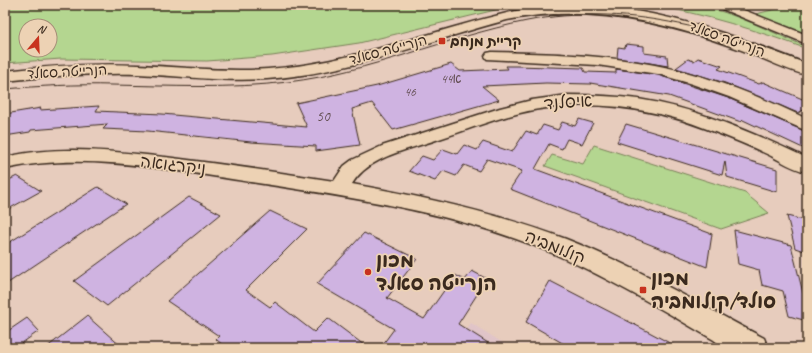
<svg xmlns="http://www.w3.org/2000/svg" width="812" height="353" viewBox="0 0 812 353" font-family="Caveat,'Playpen Sans Hebrew',sans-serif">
	<rect width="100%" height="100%" fill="#e7ccbd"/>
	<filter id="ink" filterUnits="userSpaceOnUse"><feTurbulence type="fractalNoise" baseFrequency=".025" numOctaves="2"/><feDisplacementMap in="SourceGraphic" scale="8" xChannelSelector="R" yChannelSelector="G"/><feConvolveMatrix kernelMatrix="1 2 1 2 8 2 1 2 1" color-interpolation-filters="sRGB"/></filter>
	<g filter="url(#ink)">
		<path fill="#e0c4c8" d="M471,323L511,348H454Z"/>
		<path fill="#b4d690" stroke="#788057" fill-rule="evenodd" d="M5,5H516L359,43L272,56L207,61L61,59L5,63ZM26,26H50V50H26Z
			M651,5C666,5 683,3 697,5C736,13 771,32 807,47V49C756,30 705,14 651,5Z
			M772,5H799L807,15V36L756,14L776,9Z
			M594,145L745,193L769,213L721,229L545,166L552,155L583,164Z"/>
		<path fill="#cfb3e1" stroke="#3b2a1e" d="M626,44L644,46V53L667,56L668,66L617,58L618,47L625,48Z
			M698,58L722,66L718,69L759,84L763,82L807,101V108L798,113L725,83L676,68L688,59L694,61Z
			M451,64L460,71L508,69L506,66H517L583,68L585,72L616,73V69L658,75L728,98L807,132V150L743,120L741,122L669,96L590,83L591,84L546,83L482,86L499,100L393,130L372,103L352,109L360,145L316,151V146L251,142L148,131L103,129L108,124L31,130L30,132L5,136V114L41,108L40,110L99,106L96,111L162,114L307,127L296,103L377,86Z
			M579,119L593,123L582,144L567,139L562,149L549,144L535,169L712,234L707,267L510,189L522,171L487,159L479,171L464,165L456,176L443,171L435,181L409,171L422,156L433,160L443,149L457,154L464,145L477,150L483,142L512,152L526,131L537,135L543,125L558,130L562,122L575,126Z
			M626,124L777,169V192L727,177L725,161L722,175L617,142Z
			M17,176L41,191L5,211V182Z
			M98,187L126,204L5,285V245Z
			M189,197L221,214L107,306L74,281Z
			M270,211L307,229L246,290L270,307L275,302L314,332L328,318L368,348H226L216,339L219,336L167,301Z
			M787,216L807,221V252L795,248Z
			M734,230L791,245L803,293L807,295V321L789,316L783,291L762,285L759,270L738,264Z
			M364,233L417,259L387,298L424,319L455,275L465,280L472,271L487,279L458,324L496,348H380L394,329L317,284Z
			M550,281L649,332L679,348H571L526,322Z
			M87,316L123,348H46Z
			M27,318L39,331L15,348H5V333Z"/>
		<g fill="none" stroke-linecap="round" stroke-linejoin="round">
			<g stroke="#3b2a1e" stroke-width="3">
				<path id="minor" d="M715,5H731L807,35V44L717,7Z
					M492,52C541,53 589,54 638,62C697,71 753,93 807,119V131L729,97L692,84L658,74L597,65L487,59L485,56L487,53Z
					M568,95C591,95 614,96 638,99C697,108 753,133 807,158V172C793,169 781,161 769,155C748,145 728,137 707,129C648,106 582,98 520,113C491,120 464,131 436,140C408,150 369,156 352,184C425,197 497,213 566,239C635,266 699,304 764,338L768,348C756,348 740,351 728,348C723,347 718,343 714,340C700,332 686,324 673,316C633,293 593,271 552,253C454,211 348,197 244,181C167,169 82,152 5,169V157C58,145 111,151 165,157C221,164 278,172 334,181L344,166L352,160L382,146L500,108L532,100Z"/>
			</g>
			<g stroke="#3b2a1e" stroke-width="3">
				<path id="major" d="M563,6C587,7 612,7 636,11C695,21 751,42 807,64V75C782,69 758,55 733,47C662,21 583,4 507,20C427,41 351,73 267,79C224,82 181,76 138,74C93,73 49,76 5,81V71C49,66 94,63 138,65C181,67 225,72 268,69C351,63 427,32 507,13L525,9Z"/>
			</g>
			<use href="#minor" fill="#edd2b4" fill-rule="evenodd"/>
			<use href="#major" fill="#edd2b4" fill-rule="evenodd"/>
			<path stroke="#3b2a1e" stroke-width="1" d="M5,89C41,86 76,84 112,85C170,86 230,89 288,82C370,72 446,37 527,21C624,2 717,29 807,63"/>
		</g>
	</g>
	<g fill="#c8321e" stroke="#edd2b4" stroke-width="1.5">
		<rect x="438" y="37" width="8" height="8" rx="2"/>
		<circle cx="368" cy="272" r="4"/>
		<rect x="639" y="286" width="8" height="8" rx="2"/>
	</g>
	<g text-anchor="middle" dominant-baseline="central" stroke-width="3.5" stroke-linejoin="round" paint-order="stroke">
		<g font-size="13" fill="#604c4f">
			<text x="451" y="79">44א</text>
			<text x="410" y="92">46</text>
		</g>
		<g font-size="14" fill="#3b2a1e" stroke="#edd2b4">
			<text transform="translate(727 39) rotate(20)">הנרייטה סאלד</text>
			<text transform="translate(388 50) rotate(-15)">הנרייטה סאלד</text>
			<text transform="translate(67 72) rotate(-3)">הנרייטה סאלד</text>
		</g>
		<g font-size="14" font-weight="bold" fill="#3b2a1e" stroke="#edd2b4" text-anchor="start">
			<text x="450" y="41">קריית מנחם</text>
		</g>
		<g font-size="15" fill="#604c4f">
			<text x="323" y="116">50</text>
		</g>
		<g font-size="17" fill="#3b2a1e" stroke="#edd2b4">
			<text transform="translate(568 102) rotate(-4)">איסלנד</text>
			<text transform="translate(173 165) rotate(7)">ניקרגואה</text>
			<text transform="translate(555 247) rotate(22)">קולומביה</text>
		</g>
		<g font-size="20" font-weight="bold" fill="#3b2a1e" stroke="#edd2b4" text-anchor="start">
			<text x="376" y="260">מכון<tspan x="376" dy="23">הנרייטה סאלד</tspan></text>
			<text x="651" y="278">מכון<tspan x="651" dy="23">סולד/קולומביה</tspan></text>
		</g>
	</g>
	<rect width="812" height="353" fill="none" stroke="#edd2b4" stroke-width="20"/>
	<rect x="10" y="10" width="792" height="333" fill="none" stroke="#3b2a1e" stroke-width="1.5" filter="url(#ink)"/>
	<g transform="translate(38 38) rotate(19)"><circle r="19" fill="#edd2b4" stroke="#a68f78"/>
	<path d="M0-3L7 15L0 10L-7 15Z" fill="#c8321e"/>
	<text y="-6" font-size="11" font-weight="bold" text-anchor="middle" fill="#3b2a1e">N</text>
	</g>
</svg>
